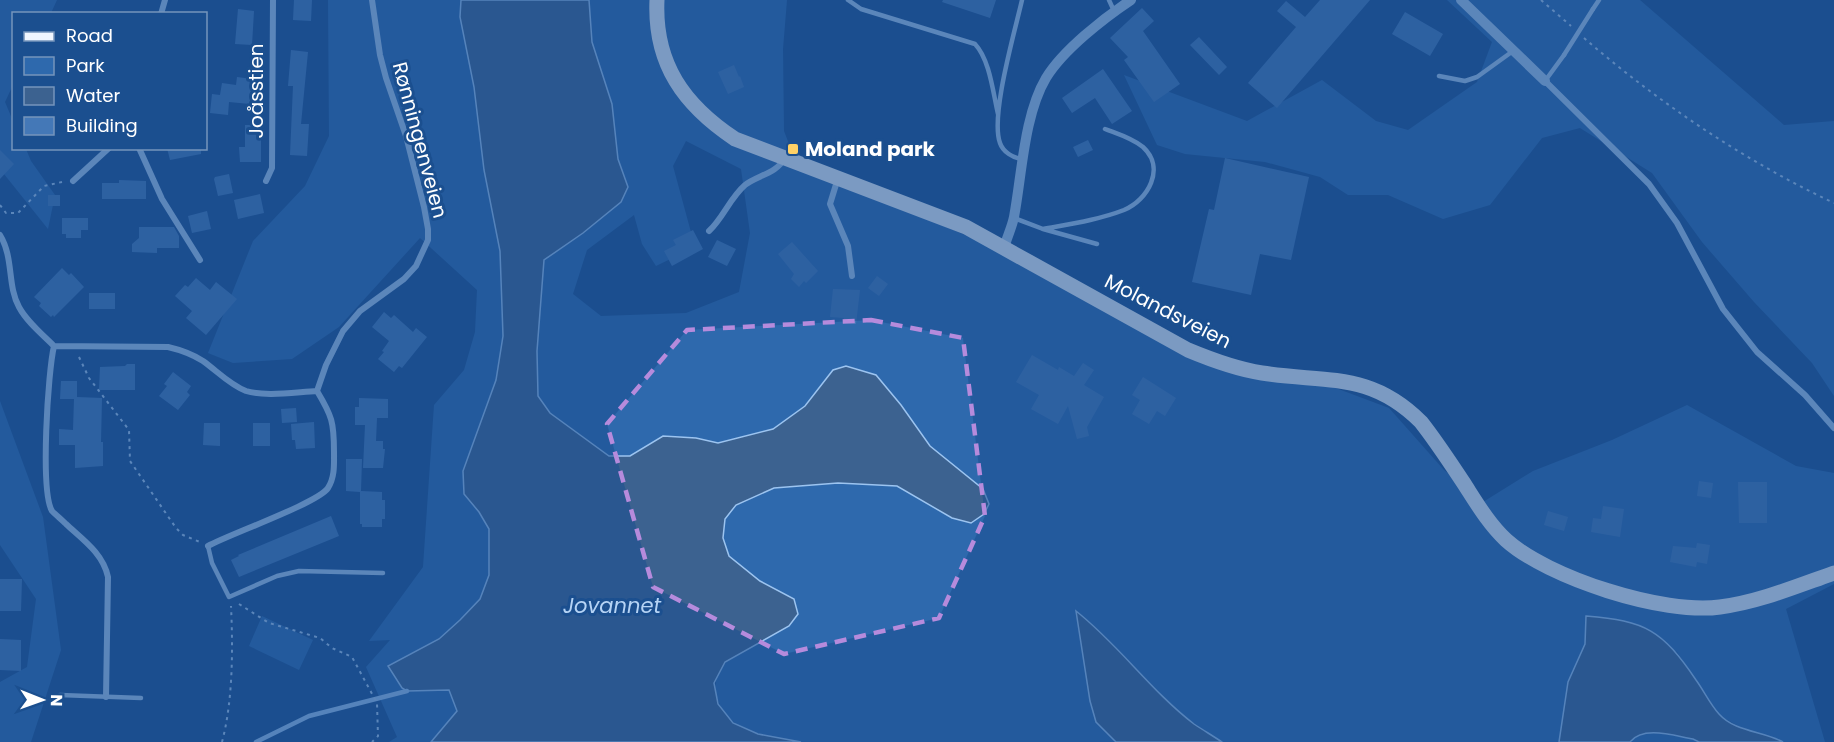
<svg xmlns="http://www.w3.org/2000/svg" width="1834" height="742" viewBox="0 0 1834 742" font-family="Poppins,sans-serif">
	<rect width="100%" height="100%" fill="#1b4f8f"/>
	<path fill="#2e69ad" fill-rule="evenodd" d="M0,0H57L51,13L14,14L13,85L5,102L13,121L14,148L26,149L31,161L55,195L48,229L0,169Z
		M328,0H461L460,17L474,87L484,170L500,251L503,336L496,380L482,418L479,512L489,529V576L480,599L460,620L439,639L388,666L407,691L449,690L457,711L431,742H389L397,737L366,667L390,640L369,641L423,567L434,405L464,370L475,332L477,290L420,238L339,327L292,359L233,363L208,353L253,241L305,186L329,136Z
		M589,0H787L783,49L784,131L794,157L946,227L1024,260L1197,356L1317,381L1389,408L1444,470L1483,502L1533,471L1612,440L1687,405L1796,466L1834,473V584L1786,609L1825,742H1783L1744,729L1720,716L1677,652L1586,617V644L1568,682L1559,742H1222C1213,736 1203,730 1195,724C1151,691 1120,645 1077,612L1090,701L1096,722L1116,742H801C767,736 724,733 716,693C714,682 718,671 725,663C731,655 777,633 789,626L794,599L760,581L729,556L723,538L725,519L736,505L774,488L838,483L898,486L952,518L983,489L930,446L901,405L876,375L833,370L805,406L773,429L718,443L696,438L663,436L630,457L609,456L550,413L538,396L537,351L544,260L583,233L621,202L628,187L618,159L612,104L592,42ZM686,141L741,169L750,233L739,292L686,313L601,316L573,294L587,250L634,215L642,244L656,266L695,247L673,166Z
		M1447,0H1640L1784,125L1834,121V396L1812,363L1754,302L1702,242L1652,173L1580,128L1542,138L1490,205L1443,219L1388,195H1348L1320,177L1265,162L1185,154L1157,145L1124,75L1247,121L1322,80L1376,121L1408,130L1477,82L1492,42Z
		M0,401L43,517L61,650L31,742H0V682L27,667L36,599L0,545Z
		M262,616L313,640L299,670L249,646Z
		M1652,732L1693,739L1699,742H1630L1633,738Z"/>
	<path fill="#3c6290" stroke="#9cc4f0" stroke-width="1.5" d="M461,0H589L592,42L612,104L618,159L628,187L621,202L583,233L544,260L537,351L538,396L550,413L609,456H630L663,436L696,438L718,443L773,429L805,406L833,370L846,366L876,375L901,405L930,446L983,489L989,504L984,514L971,523L952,518L897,486L838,483L774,488L736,505L725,519L723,538L729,556L760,581L794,599L798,614L789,626L725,662L714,683L718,704L733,723L758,734L801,742H431L457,711L449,690L407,691L402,688L388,666L439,639L460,620L480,599L489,575V529L479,512L464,494L463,471L496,380L503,336L500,251L484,170L474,87L460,17Z
		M1076,611C1119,645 1151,691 1194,724C1203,730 1213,736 1222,742H1116L1096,722L1090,701Z
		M1586,616C1646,621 1662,630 1696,680C1704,691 1710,704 1719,714C1735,732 1763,731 1783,742H1699L1693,739C1675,736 1643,725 1630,742H1559L1568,682L1585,644Z"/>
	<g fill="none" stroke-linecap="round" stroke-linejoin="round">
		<path stroke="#9cc4f0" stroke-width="4.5" d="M256,742L309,716L407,691"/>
	</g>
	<path fill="#4478b7" d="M294,0H312L311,21L293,20Z
		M943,0H996L990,18L942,2Z
		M1320,0H1370L1277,108L1248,83L1296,27L1277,11L1286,1L1305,17Z
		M1142,8L1154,21L1143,31L1180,84L1154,102L1124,60L1128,57L1110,38Z
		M238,9L254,11L252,45L235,44Z
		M1405,12L1443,34L1430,56L1392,34Z
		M1199,37L1227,67L1219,75L1190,45Z
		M291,50L308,52L301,124H309L307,156L290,155L293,86H288Z
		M734,65L739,77L740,76L744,87L728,94L718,72Z
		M1103,69L1132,111L1112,124L1095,98L1072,113L1062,98Z
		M237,77L252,79L250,104L229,102L228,115L210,113L212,94L220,95L222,83L236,85Z
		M245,125H261V162H240L239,147H245Z
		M1088,140L1093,150L1078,157L1073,147Z
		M167,148H201V154L170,160Z
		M0,150L14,164L0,179Z
		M1225,158L1309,177L1291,260L1260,254L1251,295L1192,282L1209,209L1214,210Z
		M229,174L233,193L218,196L214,179L215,177Z
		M119,180L146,181V199H102V183H119Z
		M260,194L264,213L238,219L234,200Z
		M48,195H60V206H48Z
		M207,211L211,229L192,233L188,216Z
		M62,218H88V230H81V238H66V234H62Z
		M139,227H174L179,236V248H157V253L132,252V244L139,238Z
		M693,230L703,249L672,266L664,251L676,245L673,240Z
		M717,240L736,249L727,266L708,257Z
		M792,242L818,271L806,283L804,281L799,287L791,279L794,274L778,254Z
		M62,268L69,275L71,273L84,287L54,317L53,315L51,317L39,306L41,303L34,297Z
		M877,276L888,284L879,296L868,288Z
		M196,278L210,290L216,282L237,299L206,335L186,318L192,311L175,296L185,285L188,287Z
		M833,289L860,290L856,324L843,323L844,318L830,317Z
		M89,293H115V309H89Z
		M384,312L391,318L394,315L413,332L416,328L427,337L402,368L399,366L394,372L378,359L384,352L382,351L389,341L372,327Z
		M1032,355L1058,370L1059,367L1074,376L1083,363L1094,370L1084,385L1104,397L1087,427L1089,436L1077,439L1068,406L1058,424L1031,409L1039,395L1016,382Z
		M127,364H135V390H99L100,367L125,366Z
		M173,372L191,386L187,392L190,395L178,410L159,396L167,386L164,384Z
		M1143,377L1176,398L1165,416L1157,411L1149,424L1132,414L1140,400L1132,395Z
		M61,381H77V397L102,398L101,442H103V466L75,468V445H59V429L73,430L74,399H60Z
		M359,398L388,399V418H377L376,441H383V449H385L383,468H363L365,425H355V407H359Z
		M296,408L297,422L282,423L281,409Z
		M314,422L315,448L296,449L295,440H292L291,424Z
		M204,423H220V446L203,445Z
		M253,423H270V446H253Z
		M346,459H362L361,491L382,492V500H385V519H382V527H362V524H360V492L346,491Z
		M1699,481L1713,483L1711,498L1697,496Z
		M1738,482H1767V523H1739Z
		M1603,506L1624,509L1620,537L1591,532L1593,518L1601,519Z
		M1548,511L1568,517L1564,531L1544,525Z
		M331,516L339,536L239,577L231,560L239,556L238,555Z
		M1697,543L1710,545L1707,564L1697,562L1696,567L1670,562L1673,546L1696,548Z
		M0,579H22L21,611H0Z
		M0,639L21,640V671L0,670Z"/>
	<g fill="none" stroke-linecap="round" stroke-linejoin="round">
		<path stroke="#a9c9ee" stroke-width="2" stroke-dasharray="3 4.5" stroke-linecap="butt" d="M1541,0L1571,26
			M1584,38C1659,103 1745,161 1834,203
			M0,205L6,213H18L44,186L62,182
			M79,357L89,378L129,430L130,461L176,528L183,535L200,542
			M239,604L269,623L320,638L332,648L352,657L377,703L378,736L372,742
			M222,742C233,701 233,648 231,606"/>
		<path stroke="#a9c9ee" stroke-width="4.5" d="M848,0L861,9L975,44C990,60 993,93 998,114
			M1109,0L1114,11
			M1593,9L1599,0
			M1439,76L1465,81L1477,77L1513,51
			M1545,81L1564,55
			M1022,159C1013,158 1003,152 1000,143C990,116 1015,31 1022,0
			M1014,218L1043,229L1097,244
			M1043,229C1070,224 1098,220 1124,210C1148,200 1166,168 1143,147C1132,138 1118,134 1105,129
			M208,546L212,563L229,597L277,576L299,571L383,573
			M60,695L141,698"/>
		<path stroke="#a9c9ee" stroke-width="6" d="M161,14L165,0
			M1545,81L1649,184L1677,223L1723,309L1757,352L1805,395L1834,428
			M139,148L162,199L200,260
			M838,178L830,204L848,246L852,276
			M73,181L109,148
			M266,181L272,168L273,0
			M709,231C723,218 730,198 745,185C756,176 777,173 784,159
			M0,235C14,258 7,285 19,307C27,322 42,334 54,346
			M54,346L168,347C181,350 192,354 203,361C217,371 230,385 246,391C265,397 296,392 317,391L326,365L343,331L360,311L404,279L416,266L428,240V229L424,207L406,136L386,78L380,55L372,0
			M54,346C48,371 40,491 52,511C56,515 62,520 66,524C82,539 103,553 108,577L106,697
			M208,546C230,534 318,503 328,488C335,477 334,464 334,452C334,422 332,416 317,391"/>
		<path stroke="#a9c9ee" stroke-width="10" d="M1461,0L1545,81
			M1004,248C1007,237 1012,227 1014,217C1022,174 1024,115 1046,78C1063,50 1104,18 1131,0"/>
		<path stroke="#f0f6ff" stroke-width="15" d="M657,0C654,64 684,105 735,139L966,227L1188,350C1212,360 1236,369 1262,373C1326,383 1370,371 1421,422C1436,441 1449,461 1463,482C1476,502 1488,523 1506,540C1548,578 1664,615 1720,607C1759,602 1797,586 1834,573"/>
		<path stroke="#a9c9ee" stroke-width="4.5" d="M1564,55L1593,9"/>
	</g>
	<path d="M0 0H1834V742H0ZM871,320L963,338L985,516L939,618L784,654L653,587L607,424L687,330Z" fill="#1b4f8f" fill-opacity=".55" fill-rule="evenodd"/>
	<path fill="none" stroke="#b68bdc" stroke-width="4.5" stroke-dasharray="12 8" stroke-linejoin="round" d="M871,320L963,338L985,516L939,618L784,654L653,587L607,424L687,330Z"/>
	<rect fill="#ffd166" stroke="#1b4f8f" stroke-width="2" x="787" y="143" width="12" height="12" rx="3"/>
	<g text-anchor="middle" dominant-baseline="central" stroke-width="6" stroke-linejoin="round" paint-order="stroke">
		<g font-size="20" fill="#fff" stroke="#1b4f8f">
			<text transform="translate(256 91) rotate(-90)">Joåsstien</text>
			<text transform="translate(420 140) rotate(75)">Rønningenveien</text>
			<text transform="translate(1168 311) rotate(27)">Molandsveien</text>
		</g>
		<g font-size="20" font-weight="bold" fill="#fff" stroke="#1b4f8f" text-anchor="start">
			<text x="805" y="149">Moland park</text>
		</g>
		<g font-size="21" font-style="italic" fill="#b5d3f5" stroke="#1b4f8f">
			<text x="612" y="605">Jovannet</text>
		</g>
	</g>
	<rect x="12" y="12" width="195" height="138" fill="#1b4f8f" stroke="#7695bc" stroke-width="1.5"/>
	<rect x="24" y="32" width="30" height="9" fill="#f0f6ff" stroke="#7695bc" stroke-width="1.5"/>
	<text x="66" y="42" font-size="18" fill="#ffffff">Road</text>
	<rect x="24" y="57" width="30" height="18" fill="#2e69ad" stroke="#7695bc" stroke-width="1.5"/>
	<text x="66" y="72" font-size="18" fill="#ffffff">Park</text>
	<rect x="24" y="87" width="30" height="18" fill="#3c6290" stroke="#7695bc" stroke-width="1.5"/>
	<text x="66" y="102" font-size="18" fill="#ffffff">Water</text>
	<rect x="24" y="117" width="30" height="18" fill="#4478b7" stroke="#7695bc" stroke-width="1.5"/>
	<text x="66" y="132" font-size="18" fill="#ffffff">Building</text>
	<g transform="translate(42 700) rotate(91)" stroke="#1b4f8f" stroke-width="4.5" paint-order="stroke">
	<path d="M0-4.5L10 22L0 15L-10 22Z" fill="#ffffff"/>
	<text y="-9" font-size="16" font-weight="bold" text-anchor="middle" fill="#ffffff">N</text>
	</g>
</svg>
